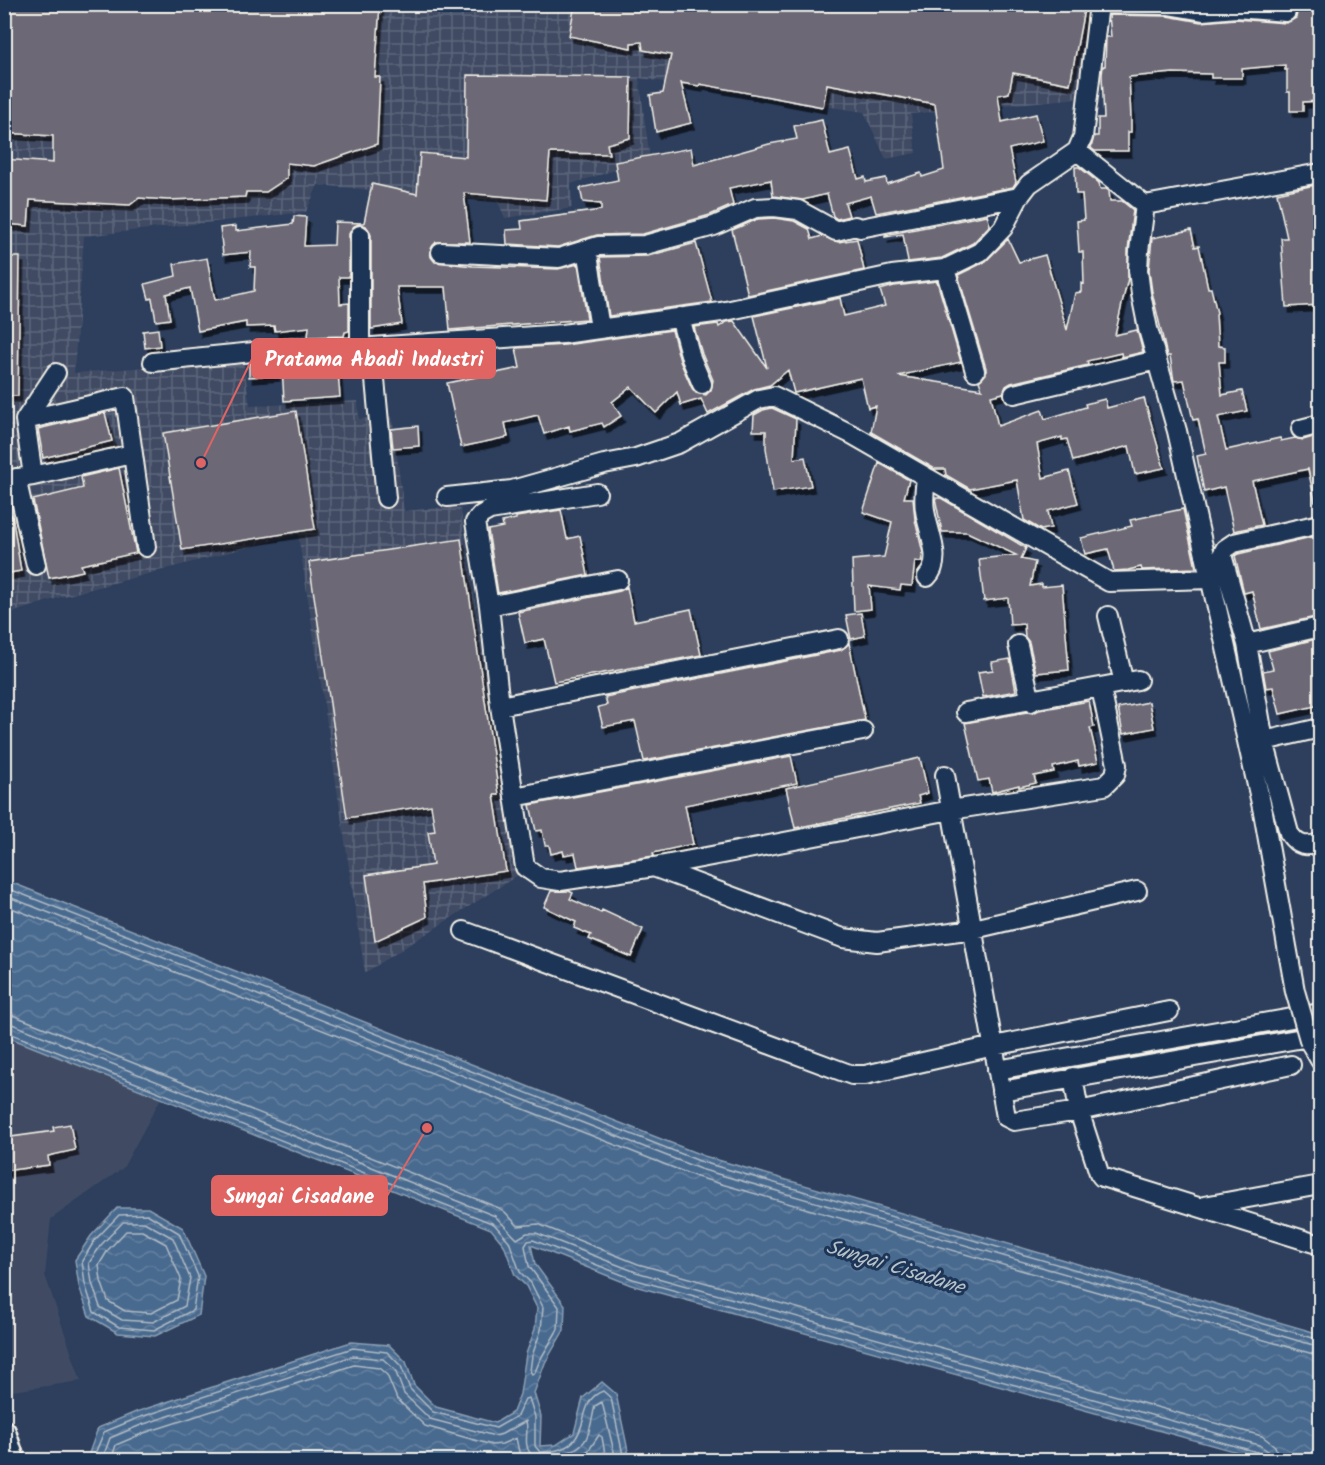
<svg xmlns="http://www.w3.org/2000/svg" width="1325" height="1465" viewBox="0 0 1325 1465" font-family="Kalam,sans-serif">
	<defs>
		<pattern id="industrial-grid" width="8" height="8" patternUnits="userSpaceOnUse" patternTransform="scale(1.5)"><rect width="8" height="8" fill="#404b64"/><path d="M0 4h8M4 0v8" fill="none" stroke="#5c657a"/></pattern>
		<pattern id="water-waves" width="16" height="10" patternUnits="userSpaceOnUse" patternTransform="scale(1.5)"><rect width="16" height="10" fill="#496a8f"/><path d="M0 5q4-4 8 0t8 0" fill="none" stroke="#64809f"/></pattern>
		<filter id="shadow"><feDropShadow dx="3.5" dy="6" stdDeviation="0" flood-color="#0009"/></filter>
	</defs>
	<rect width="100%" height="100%" fill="#2d3f5d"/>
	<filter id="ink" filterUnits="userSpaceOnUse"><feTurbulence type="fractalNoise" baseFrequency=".0167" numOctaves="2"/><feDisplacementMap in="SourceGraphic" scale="12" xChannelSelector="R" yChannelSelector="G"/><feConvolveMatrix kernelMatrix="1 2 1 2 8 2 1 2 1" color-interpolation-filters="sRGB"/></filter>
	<g filter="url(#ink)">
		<path fill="#404b64" d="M5,1036L161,1098L123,1168L51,1219L45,1275L81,1381L6,1392L5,1388Z"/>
		<path fill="url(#industrial-grid)" d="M5,5H1104L1091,97L911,114L916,153L886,159L864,112L639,78L650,159L571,184L572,208L505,218L498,202L318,185L306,212L84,236L74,373L243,359L250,406L358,401L359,419L392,416L404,511L460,506L518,875L365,973L298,534L61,597L5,615Z"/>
		<path fill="url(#water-waves)" stroke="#8da0b3" stroke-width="1.5" d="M5,880L704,1156L1320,1334V1460H1266L631,1285L531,1245L535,1264L565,1305L564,1330L545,1363L534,1393L541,1416L540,1446L556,1445L574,1433L583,1398L602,1382L616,1394L630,1460H89L88,1456L98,1428L136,1412L351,1342L389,1345L406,1362L414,1385L436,1407L495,1423L513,1412L520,1394L526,1354L535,1329L537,1308L526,1286L515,1275L504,1245L491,1229L5,1036Z
			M117,1208H148L183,1228L204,1276L199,1315L155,1336L118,1333L89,1316L79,1286L75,1260L91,1236Z"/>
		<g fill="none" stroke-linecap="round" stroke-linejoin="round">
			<path stroke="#b0bbc4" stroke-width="1.5" d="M4,887L702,1162L1320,1340
				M4,895L700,1169L1320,1347
				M4,905L697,1177L1320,1356
				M4,1014L15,1016L499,1208L505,1212L518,1226L538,1224L638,1264L1262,1436L1275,1446L1279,1460
				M4,1023L12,1024L495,1216L517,1239L527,1233H536L636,1272L1259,1445L1268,1451L1270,1460
				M4,1031L494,1224L509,1241L520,1272L531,1283L543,1307L541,1330L532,1356L530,1371L532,1374L535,1372L540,1360L558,1329L559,1307L529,1266L525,1246L528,1241L533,1240L633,1279L1257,1452L1261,1455L1262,1460
				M147,1214L179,1233L198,1276L193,1310L154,1330L119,1327L94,1312L85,1284L82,1261L95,1240L119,1215Z
				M123,1222H144L173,1238L190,1278L185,1306L153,1322L122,1320L100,1307L92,1283L89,1263L101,1245Z
				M126,1231H142L166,1244L181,1279L177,1300L151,1313L125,1311L108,1301L101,1281L99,1265L108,1250Z
				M94,1460V1456L104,1432L138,1418L353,1348L387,1352L401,1366L410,1389L433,1412L496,1428L517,1416L525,1399L529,1398L535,1417V1446L540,1452C599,1452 571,1402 603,1391L611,1398L624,1460
				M102,1460L110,1438L141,1425L353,1356L383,1359L395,1370L404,1394L430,1419L495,1436L502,1434L526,1421C529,1431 523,1444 530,1453C541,1465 574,1453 584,1442C591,1433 592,1416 595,1406L602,1402L616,1460
				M111,1460L116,1445L144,1433L354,1365L379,1368L387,1375L397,1399L425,1426L492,1445L502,1444L516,1438L519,1452L524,1460
				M573,1460L589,1450L599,1435L602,1437L606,1460"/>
		</g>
		<path fill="#6c6876" stroke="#f4f1e8" stroke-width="1.5" filter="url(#shadow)" d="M4,4L380,5L375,77H380L377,144L314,166L287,163V178L266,192H246L245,197L168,200L139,198L130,205L30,200L28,226L4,224V159L53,163V136L4,133Z
			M575,4H1085L1070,84L1013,73L1009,93L998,95L1002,122L1036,114L1043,141L1009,149L1016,182L1013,187L876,213L871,196L845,203L849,216L837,219L833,216L827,194L803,200L773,196L771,180L729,188L733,205L710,215L643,234L597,235L558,247L507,244L506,230L522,229L521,221L601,210V204L583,202L580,188L618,180L615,162L691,148L694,165L769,144L797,139L794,126L822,120L830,155L850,150L858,179L865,177L866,182L886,178L887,184L921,173L922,177L944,170L935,104L827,84L823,107L700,84L699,86L681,83L691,123L656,132L650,95L663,93L671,55L643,50L642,42L631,43V48L569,36Z
			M1294,4H1320V101L1303,102V111H1290V92H1287V70H1285V65L1242,69V78H1211V74L1173,73L1129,77L1131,119V132H1128V151H1095L1091,148L1094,136H1098V118H1104L1102,75L1103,66H1105L1106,37H1111L1109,15L1167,16L1201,22L1236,19L1286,23L1296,18L1297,12Z
			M467,75L631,77L630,138L607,144L609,154L550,153L546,200L464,193L470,242H436L430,251L431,257L435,262L473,266L558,269L578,264L587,319L450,330L446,287H397L402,324L371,329V235L366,226L359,224L354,226L349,234V277H339L340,304L349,303V331L345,332L344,336L308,337L309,327L275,331L274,326L246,327V322L198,331L190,288L166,294L170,319L156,321L152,298L149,299L145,284L176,276L174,264L207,258L215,300L254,291L255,267H250L251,252L223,255L220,228L236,226V231L293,224L294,216L306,217L304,246L334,245L335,222L364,223L372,184L417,194L420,153L466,157Z
			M1075,167H1079L1099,183L1100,189H1106L1109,191L1110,201H1122L1133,210L1128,250V278L1115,335L1137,330L1143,352L1122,357L1121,353L1087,361L1088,365L1011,383L1006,386L1003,393L991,396L998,426L1042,410L1045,419L1086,407L1085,404L1105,399L1107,408L1144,398L1164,468L1135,474L1129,446L1073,461L1067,439L1062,440V437L1037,444L1043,478L1069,471L1078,503L1048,511L1051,528L1041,530L1024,520L1017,480L970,489L946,475L945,469H935L871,432L876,406L868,408L861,378L794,393L788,370L770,385L754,389L708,414L701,399L681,405L677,392L656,413L631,387L612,402L621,416L604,427L602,423L570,431L569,426L544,434L538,415L505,423L508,437L461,447L447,383L520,368L516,348L565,345L672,330L680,361L692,388L696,393L706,395L711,390L713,380L702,354L694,327L718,324L719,327L726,322L734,321L767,368L754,316L840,298L844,316L885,306L880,290L894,286L937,281L961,362L898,376L982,389L979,381L986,374V368L958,275L985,262L1008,239L1019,262L1045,255L1067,330L1075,293L1081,292V283L1084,284L1083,252H1079L1077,221L1084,220L1082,194H1076Z
			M1320,184V305L1286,307L1281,238H1287L1277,193Z
			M987,215L990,225L973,243L942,258L908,262L903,234L885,237V235Z
			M774,218L794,221L809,229L812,239L822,236L838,242L857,239L864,270L748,295L732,230L758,219Z
			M1191,230L1195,247L1199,246L1208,288H1211L1217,313L1216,314L1218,346L1225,347V362H1219L1222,395L1242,391L1247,411L1218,417L1226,450L1280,438L1281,441L1295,438L1303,440L1320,435V501L1315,502L1308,469L1252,481L1262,525L1234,531L1224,487L1204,492L1197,456L1206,454L1198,419L1193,420L1184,380L1174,381L1170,356H1167L1152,292L1149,270L1152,238Z
			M696,243L712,302L609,316L600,257L648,256Z
			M4,257H20L18,396H4Z
			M158,329L160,346L145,348L143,331Z
			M309,359H337L340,397L284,401L282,366L309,363Z
			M274,361L276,375L249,377V364Z
			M772,408L796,419L794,459L805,457L811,486L773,492L766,448V431H753L754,415L763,410Z
			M296,411L315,529L182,550L163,433Z
			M105,413L112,441L43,458L38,429Z
			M418,426L419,446L393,448L391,429Z
			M879,463L909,480L904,498H913L915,520L923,553L921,562L915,561L912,586L901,585L900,590L869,586L871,609L854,611L852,560L884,557L892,522L863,512Z
			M119,468L136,553L81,565L83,571L49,578L33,500L83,488L81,477Z
			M935,498H941L1026,548L1021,559L1035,562L1030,586L1042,584V587L1062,585L1069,670L1036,673L1029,642L1025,637L1024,624L1010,625L1008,598L984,601L979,559L1016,555L967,532H942Z
			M1183,509L1196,568L1142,570L1141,567L1128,570L1114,571L1108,549L1085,554L1081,538L1132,526L1130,520Z
			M561,510L567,539L580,536L588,575L498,593L488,530L503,527L502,522L516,519V517Z
			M4,515H12L21,571L4,574Z
			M1320,535V616L1261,629L1252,591L1244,593L1235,556L1238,554Z
			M461,539L499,795H494L506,871L423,884L427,917L375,941L366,875L433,865L428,832L435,831L431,805L347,818L309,562Z
			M627,587L634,621L691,609L701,655L554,682L544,639L525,643L518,612L620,591Z
			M861,613L865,636L851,639L846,615Z
			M1320,638V705L1280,714L1273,687L1266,688L1263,671L1273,669L1268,651Z
			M849,643L865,720L644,761L635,721L603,727L598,707L607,705L605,697L841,650Z
			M1010,659L1016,691L983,697L978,672L993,670L992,662Z
			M1089,701L1094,727L1090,728L1098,762L1079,766L1078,761L1053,767L1054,772L1034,776L1036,783L1019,787V785L992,792L989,779L978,781L965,723L1027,712L1033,713L1039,710Z
			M1149,702L1154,728L1123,734L1118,708Z
			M791,756L797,783L685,805L693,844L653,853L654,856L578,867L575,853L564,855L563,851L551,854L549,845H545L542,830L536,831L530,805Z
			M920,758L928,793L918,796L920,803L795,828L786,788Z
			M551,891H569L573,893L570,899L601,913L602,910L643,929L631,957L589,939L591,935L574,928L576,922L544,907Z
			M70,1124L75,1150L48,1156L49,1165L4,1171V1138L54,1131L53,1127Z"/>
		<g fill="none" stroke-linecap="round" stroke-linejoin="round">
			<g stroke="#f4f1e8" stroke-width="22">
				<path id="minor" d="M1077,151L1145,205
					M587,249L600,328
					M441,252L559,258L598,246L645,245L714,226L755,208L774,207L798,210L836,231L855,226L860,228L1019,197
					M945,269L975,371
					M680,317L691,358L702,384
					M360,347V235
					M372,347L386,498
					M153,362L293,348L372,347L563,334L721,312L892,275L945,269L980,252L1003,228L1019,197L1029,184L1077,151L1083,137L1099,4L1168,5L1203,11L1236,8L1286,12
					M1014,394L1157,360
					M25,420L125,397L146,547
					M1301,429L1320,424
					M33,476L132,454
					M926,477C925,487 923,499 925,510C927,530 944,560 927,577
					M16,478L36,565
					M4,480L33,476L25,420L56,373
					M597,493L490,510L481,515L475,522L489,606L500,706L525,867L541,878L560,881L654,867L951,810L1104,786L1115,775L1117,765L1101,688
					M447,497L512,490L604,464L636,458L680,443L759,399L774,396L853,435L1109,582L1210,579
					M1320,524L1234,543L1225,549L1222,555L1247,644L1264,741L1289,833C1298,847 1306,847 1320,843
					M489,606L618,580
					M1108,616L1124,683
					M1247,644L1320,627
					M1018,645L1031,702
					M500,706L839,639
					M966,712L1138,680
					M1264,741L1320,728
					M945,775L1006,1117L1014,1121L1079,1111L1291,1065
					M514,797L863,731
					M656,868L843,938L877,942L974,929L1137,891
					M464,931L852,1075H865L994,1046L1169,1011
					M1295,991L1263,812L1177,431L1148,329L1141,294L1138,270L1139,251L1145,205L1320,173
					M1310,1043L1320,1060
					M997,1070L1320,1013
					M1073,1077L1079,1111L1099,1173L1102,1177L1320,1245
					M1001,1091L1320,1035
					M1204,1206L1320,1185"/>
			</g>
			<g stroke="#f4f1e8" stroke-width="27">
				<path id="tertiary" d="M4,1432L13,1460"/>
			</g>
			<use href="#minor" stroke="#1d3557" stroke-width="18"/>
			<use href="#tertiary" stroke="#1d3557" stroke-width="22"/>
			<g stroke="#f4f1e8" stroke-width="22" stroke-linecap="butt">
				<path id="minor-bridge" d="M1295,991L1310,1043"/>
			</g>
			<use href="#minor-bridge" stroke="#1d3557" stroke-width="18"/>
		</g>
	</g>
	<g text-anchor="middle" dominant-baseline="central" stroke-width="6" stroke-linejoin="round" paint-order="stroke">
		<g font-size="21" font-style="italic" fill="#b8c2c9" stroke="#1d3557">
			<text transform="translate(895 1268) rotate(17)">Sungai Cisadane</text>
		</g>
	</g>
	<path fill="none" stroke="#df6462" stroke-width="2" d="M201 463L252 359M427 1128L387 1196"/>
	<g fill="#df6462" stroke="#1d3557" stroke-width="2">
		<circle cx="201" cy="463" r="6"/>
		<circle cx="427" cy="1128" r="6"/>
	</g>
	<g fill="#df6462" stroke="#df6462" stroke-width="2">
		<rect x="252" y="339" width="243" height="39" rx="6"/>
		<rect x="212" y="1176" width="175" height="39" rx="6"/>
	</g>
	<g font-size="21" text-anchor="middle" font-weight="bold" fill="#fff">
		<text x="374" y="366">Pratama Abadi Industri</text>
		<text x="299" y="1203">Sungai Cisadane</text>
	</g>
	<rect width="1325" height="1465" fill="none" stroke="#1d3557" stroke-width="24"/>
	<rect x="12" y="12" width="1301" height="1441" fill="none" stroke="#f4f1e8" stroke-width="2" filter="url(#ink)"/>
</svg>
